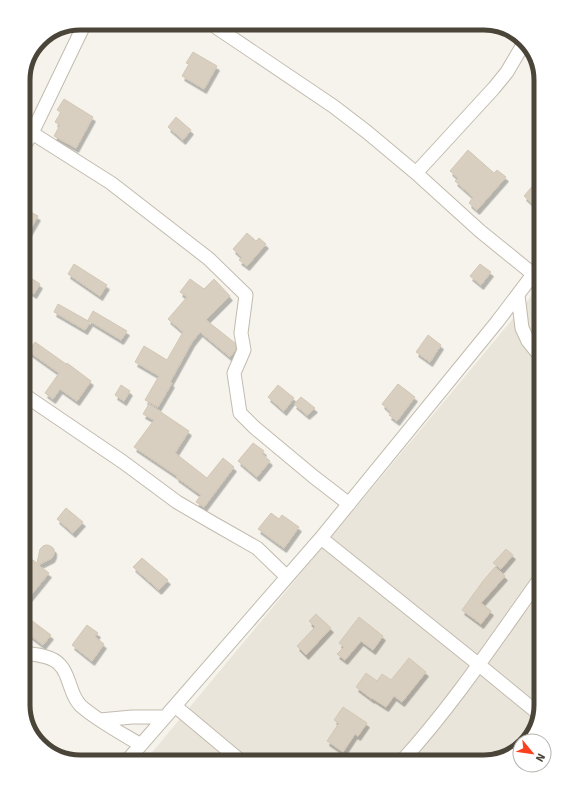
<svg xmlns="http://www.w3.org/2000/svg" width="564" height="785" viewBox="0 0 564 785" font-family="Signika,sans-serif">
	<defs>
		<filter id="shadow"><feDropShadow dx="2.5" dy="4.5" stdDeviation="0" flood-color="#0004"/></filter>
	</defs>
	<rect width="100%" height="100%" fill="#f6f3ec"/>
	<path fill="#eae5da" d="M541,282V705L533,733L526,741H520V747L512,754L484,762H144L526,303Z"/>
	<path fill="#d8cfc1" stroke="#d3c7b4" filter="url(#shadow)" d="M193,52L217,66L204,89L182,76L189,64L186,63Z
		M64,99L93,117L76,148L54,136L60,125L55,122L61,112L57,110Z
		M176,117L191,130L183,140L168,127Z
		M468,150L494,173L497,170L506,177L477,210L469,203L473,197L455,181L458,178L450,171Z
		M541,176V195L533,204L524,196Z
		M23,208L38,216L23,242Z
		M247,233L256,241L259,238L266,244L247,266L239,260L242,257L233,249Z
		M74,264L107,285L100,296L68,274Z
		M480,264L491,272L481,285L470,276Z
		M23,273L40,284L34,294L23,287Z
		M190,279L204,289L214,279L230,296L206,320L235,343L236,349L230,357L200,332L192,342L170,382L172,383L158,407L145,400L159,376L135,362L144,346L167,360L183,332L168,319L187,297L180,292Z
		M58,304L90,322L85,330L54,312Z
		M93,311L127,331L121,340L88,320Z
		M428,335L441,345L430,362L416,352Z
		M35,342L66,364L67,363L91,381L77,401L60,389L53,399L45,393L59,373L28,351Z
		M398,384L415,397L397,421L389,415L391,412L382,404Z
		M121,385L130,391L124,401L115,395Z
		M278,385L294,398L284,411L268,397Z
		M301,397L315,408L307,415L294,404Z
		M149,404L189,431L175,453L207,478L223,458L234,467L204,507L196,502L201,495L176,477L177,476L134,447L154,420L143,414Z
		M253,443L264,451L262,454L270,461L257,477L238,461Z
		M66,508L83,522L73,533L57,519Z
		M271,513L279,519L282,515L299,527L284,548L258,529Z
		M46,545H48L52,547L54,549V554L52,558L38,565L49,573L23,605V561L27,556L37,563L40,549L43,546Z
		M506,549L513,555L501,569L493,563Z
		M142,558L168,580L159,590L133,567Z
		M495,567L505,576L481,603L491,611L481,624L462,610L483,581Z
		M23,614L51,635L43,645L23,630Z
		M316,614L331,628L306,655L297,646L315,627L309,621Z
		M359,617L383,636L373,650L361,641L345,660L337,654L344,647L339,643Z
		M87,625L98,633L95,637L104,644L92,661L72,645Z
		M409,658L426,672L402,702L394,696L386,707L372,698V699L356,687L366,673L377,681L382,674L391,680Z
		M343,707L367,723L358,736L355,734L343,752L327,741L339,723L334,720Z"/>
	<g fill="none" stroke-linecap="round" stroke-linejoin="round">
		<g stroke="#c2bbae" stroke-width="15">
			<path id="minor" d="M210,23L333,106L367,132L416,173L480,231L533,274
				M32,133L111,183L209,259L246,295L241,333L244,350L234,373L240,413L254,427L314,477L349,504
				M23,148L32,133L85,23
				M416,173L494,88L507,72L524,43
				M518,295L522,328L528,341L541,357
				M23,394L123,462L177,502L213,523L257,548L287,577
				M321,538L478,664L539,714
				M23,653C34,654 53,656 60,665C66,671 68,680 71,688C73,694 76,701 81,706C98,721 121,733 141,745
				M175,706L242,762
				M100,720L132,717H165
				M126,762L321,538L497,322L541,264
				M401,762C453,705 496,640 541,577"/>
		</g>
		<use href="#minor" stroke="#fff" stroke-width="13"/>
	</g>
	<path d="M0 0H564V785H0ZM80 30H484A50 50 0 0 1 534 80V705A50 50 0 0 1 484 755H80A50 50 0 0 1 30 705V80A50 50 0 0 1 80 30Z" fill="#fff" fill-rule="evenodd"/>
	<path fill="none" stroke="#4b4439" stroke-width="5" d="M80 30H484A50 50 0 0 1 534 80V705A50 50 0 0 1 484 755H80A50 50 0 0 1 30 705V80A50 50 0 0 1 80 30Z"/>
	<g transform="translate(532 753) rotate(119)"><circle r="19" fill="#ffffff" stroke="#b7b4b0"/>
	<path d="M0-3L7 15L0 10L-7 15Z" fill="#fc3f1d"/>
	<text y="-6" font-size="11" font-weight="bold" text-anchor="middle" fill="#4b4439">N</text>
	</g>
</svg>
